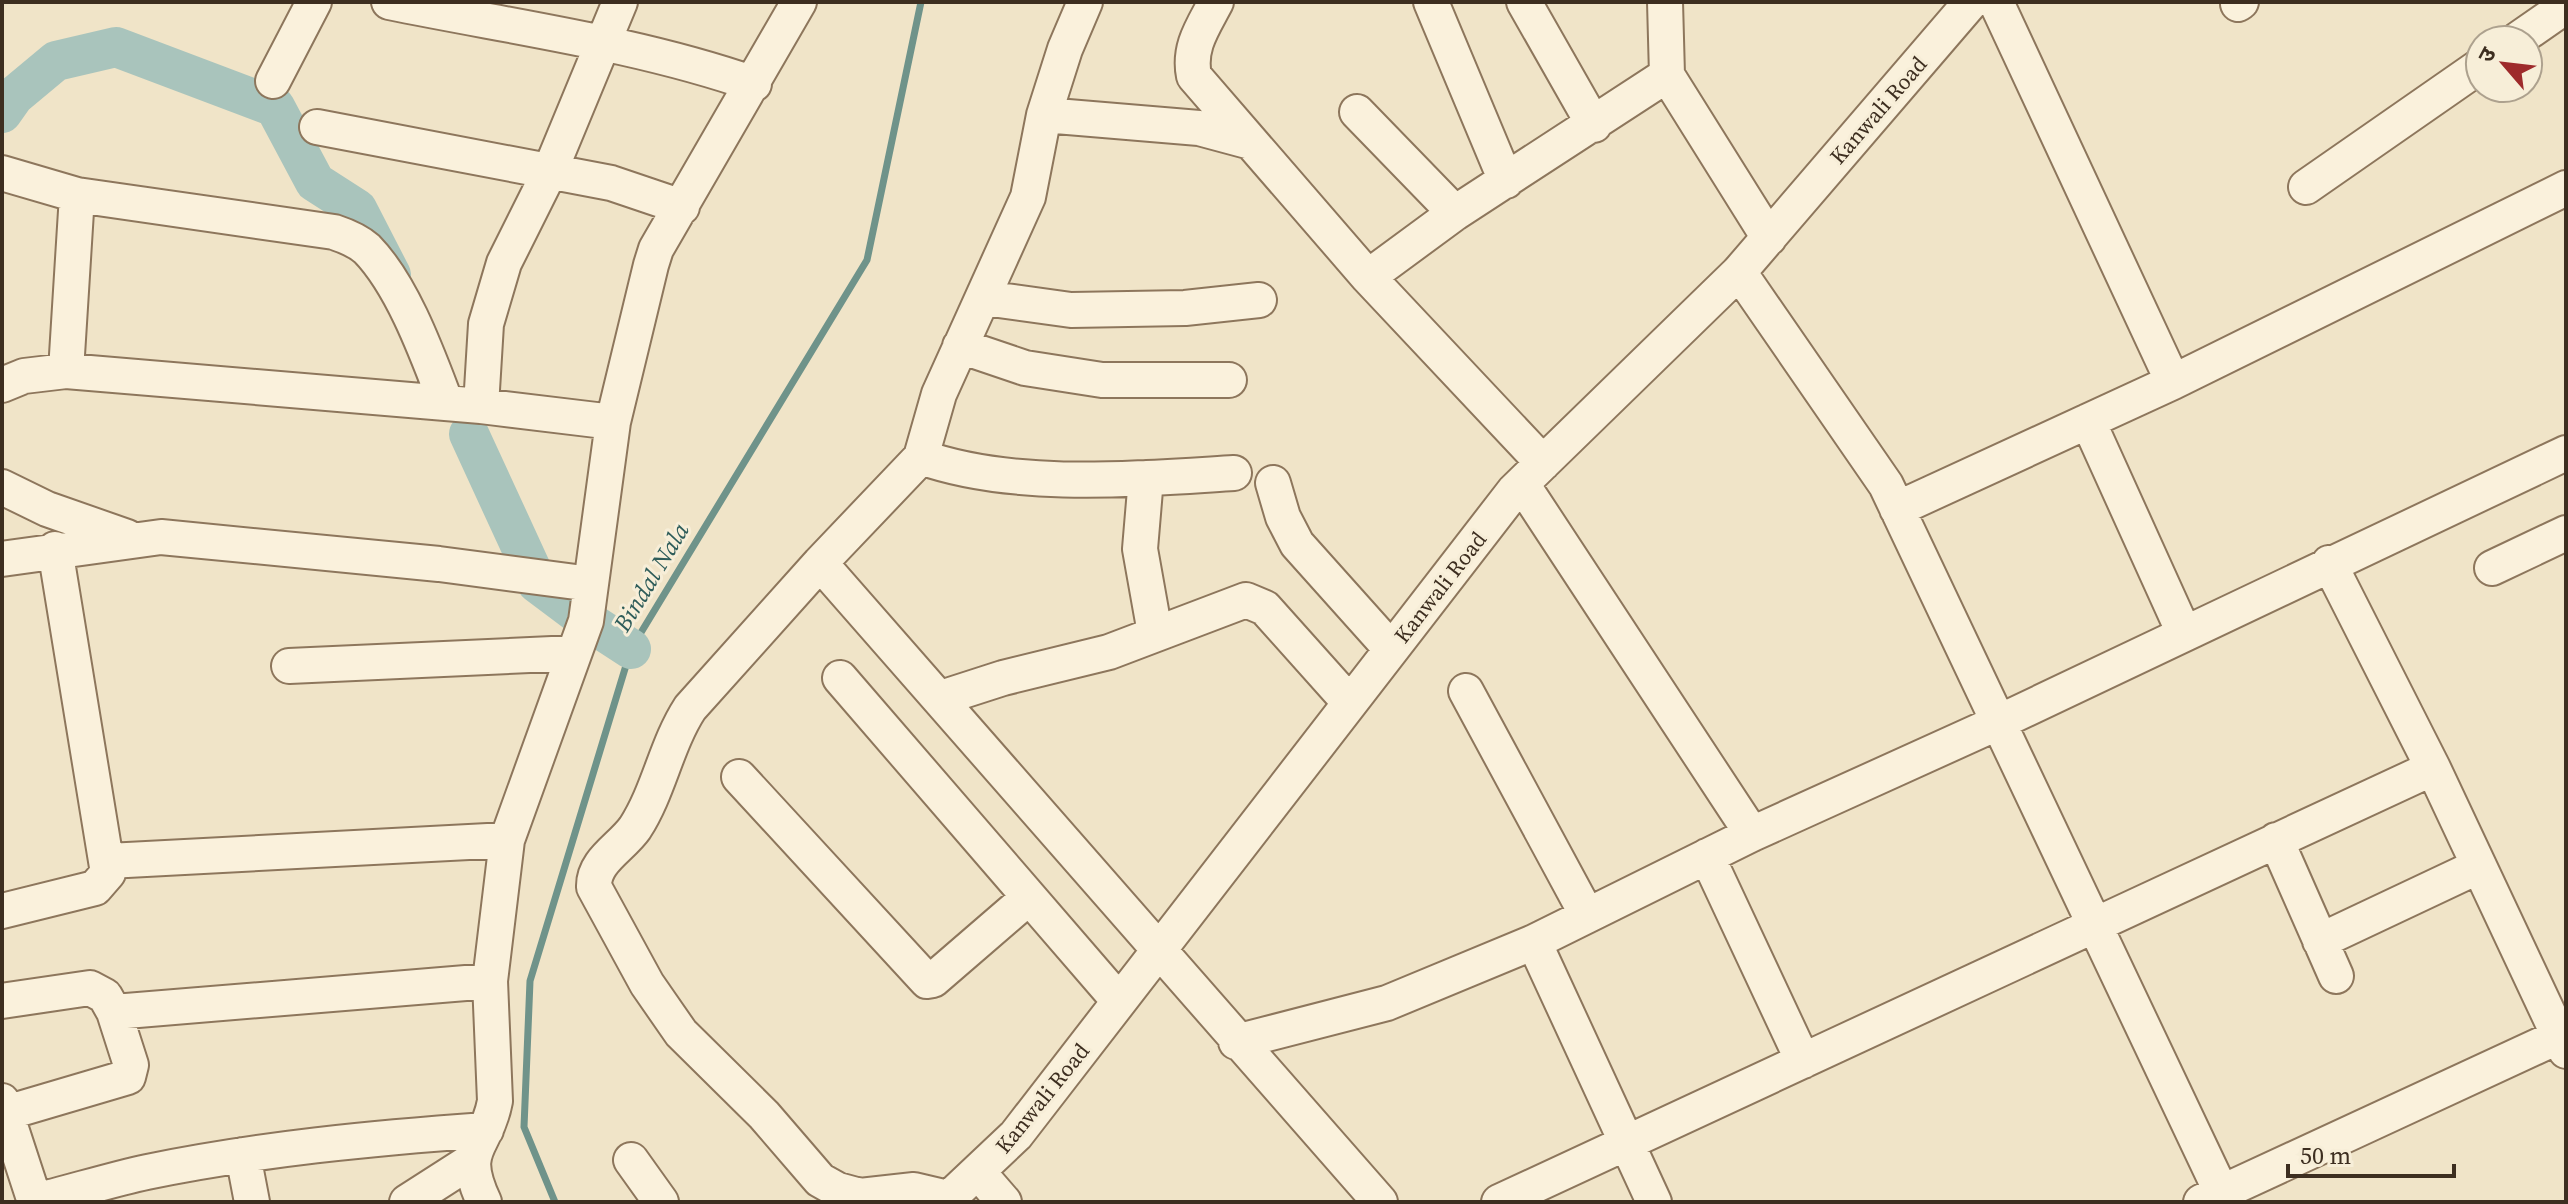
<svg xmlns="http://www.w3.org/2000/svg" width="2568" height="1204" viewBox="0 0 2568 1204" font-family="'Source Serif 4','Noto Sans Devanagari',serif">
	<rect width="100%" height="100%" fill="#f0e4c8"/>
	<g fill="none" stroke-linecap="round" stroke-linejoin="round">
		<path stroke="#6f938a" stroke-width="7" d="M555,1202L524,1127L530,981L631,649L867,260L921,2"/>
		<path stroke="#a9c4bc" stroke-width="40" d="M2,113L14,96L56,61L116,47L275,107L315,182L357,209L391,275
			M469,434L533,573
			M537,583L581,616
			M591,623L631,649"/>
		<g stroke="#8d765c" stroke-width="38">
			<path id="minor" d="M389,2C511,27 636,43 754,84
				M1085,2L1065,49L1044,115L1028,197L939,394L921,457L820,563L1380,1202
				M1216,2C1203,27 1188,47 1194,76L1368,277L1543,463
				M1431,2L1506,181
				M1524,2L1594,125
				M1665,2L1667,75L1769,238
				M1996,2L2173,382
				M2238,4L2241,2
				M2517,40L2566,6
				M273,81L314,2
				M1357,112L1455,213
				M1044,115L1199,128L1251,142
				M317,127L611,183L682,207
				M2,173L77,195L334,232C346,236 358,241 367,249C403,286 428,356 446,403
				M2306,187L2480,66
				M1739,272L1886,485L2226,1202
				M1368,277L1455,213L1667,75
				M984,298L1071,310L1185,308L1259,300
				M960,346L1025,368L1102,380H1229
				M66,371L77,195
				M2,385L24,376L66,371L481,406L613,422
				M481,406L486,324L504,263L550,171L620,2
				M2088,421L2184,633
				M921,457C1014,490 1136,479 1234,473
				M1146,478L1140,549L1155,633
				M1273,483L1283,517L1297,544L1391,649
				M1522,484L1752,834
				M2,487L47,509L127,537
				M1897,509L2173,382L2566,188
				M2,559L161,537L439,564L591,584
				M820,563L690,708C666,745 659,791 635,828C621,848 593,861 594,887L647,984L681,1033L764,1115L820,1180L838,1190L860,1196L914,1190L948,1198
				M2329,563L2433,768L2566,1051
				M2492,568L2566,533
				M289,666L574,653
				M840,678L1119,1001
				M1466,691L1587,915
				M941,698L1003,678L1109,652L1246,600L1265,608L1350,703
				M739,777L927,981L933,980L1028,898
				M2276,840L2336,976
				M1707,856L1803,1061
				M108,861L507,840
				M2,911L95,888L108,873L55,549
				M2320,941L2479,866
				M1534,942L1654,1202
				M2,1001L90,988L105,996L114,1012L490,981
				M1236,1042L1387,1003L1534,942L1752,834L1997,723L2566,453
				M2,1101L35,1202
				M6,1113L128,1077L131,1065L114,1012
				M243,1155L252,1202
				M631,1160L661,1202
				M978,1172L1004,1202
				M35,1201C72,1192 110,1180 147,1172C259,1149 372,1138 486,1130
				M407,1202L471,1161
				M484,1202C458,1146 486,1150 495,1101L490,981L507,840L586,621L613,422L651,265L656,249L799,2
				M945,1202L1016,1135L1514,491L1739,272L1971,2
				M1499,1202L2433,768
				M2201,1202L2566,1033"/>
		</g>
		<use href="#minor" stroke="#faf1dc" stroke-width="34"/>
	</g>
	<g text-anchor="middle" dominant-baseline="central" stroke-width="6" stroke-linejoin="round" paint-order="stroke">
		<g font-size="22" fill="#3d2e20" stroke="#f7eed8">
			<text transform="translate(1878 110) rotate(-49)">Kanwali Road</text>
			<text transform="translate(1440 587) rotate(-52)">Kanwali Road</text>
			<text transform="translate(1042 1098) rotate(-51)">Kanwali Road</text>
		</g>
		<g font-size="24" font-style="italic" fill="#2f5d5a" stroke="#f7eed8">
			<text transform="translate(651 577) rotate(-59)">Bindal Nala</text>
		</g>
	</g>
	<rect width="2568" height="1204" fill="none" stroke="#3d2e20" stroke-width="8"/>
	<g transform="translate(2504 64) rotate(298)"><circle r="38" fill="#f7eed8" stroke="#ada18e" stroke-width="2"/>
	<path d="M0-6L14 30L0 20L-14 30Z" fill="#9e2a2b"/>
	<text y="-12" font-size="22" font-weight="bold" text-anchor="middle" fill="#3d2e20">उ</text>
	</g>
	<path d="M2288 1164v12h166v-12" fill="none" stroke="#3d2e20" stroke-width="4"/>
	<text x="2300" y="1164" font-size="24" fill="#3d2e20" stroke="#f7eed8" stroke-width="6" paint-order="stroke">50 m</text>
</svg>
